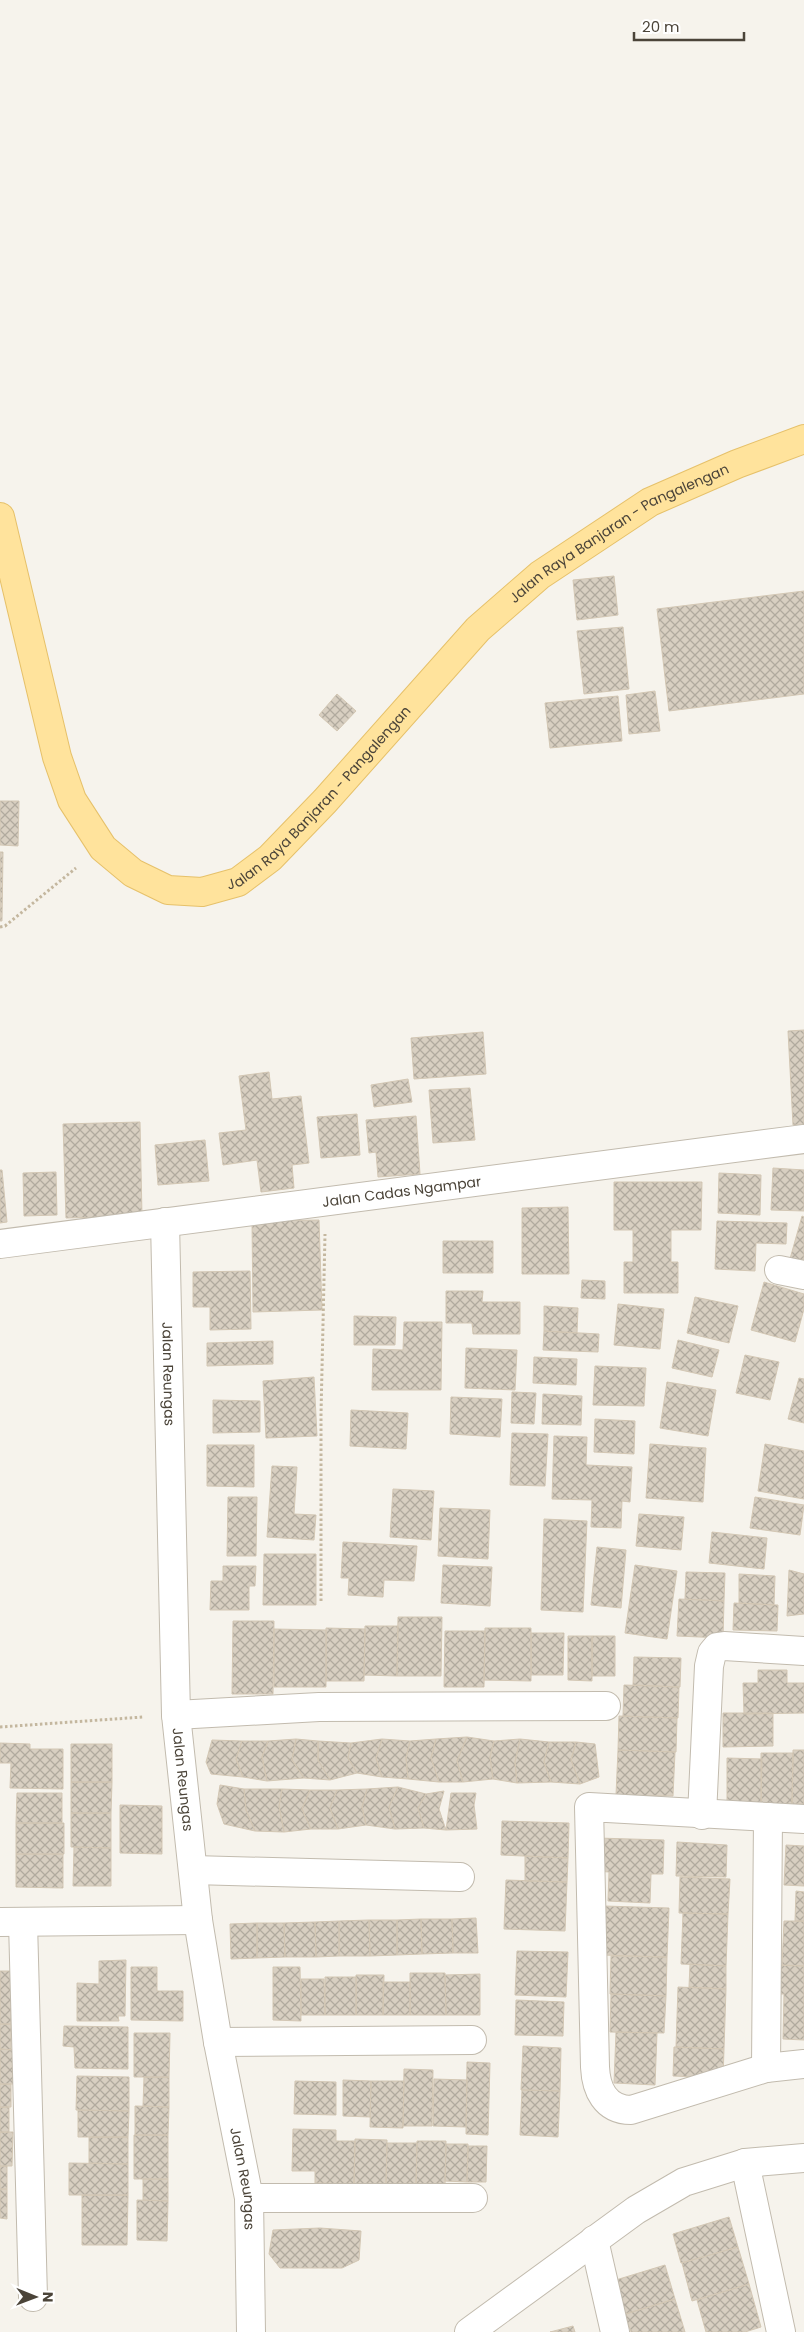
<svg xmlns="http://www.w3.org/2000/svg" width="804" height="2332" viewBox="0 0 804 2332" font-family="Poppins,sans-serif">
	<defs>
		<pattern id="building-cross-hatch" width="8" height="8" patternUnits="userSpaceOnUse" patternTransform="scale(1.25)"><rect width="8" height="8" fill="#d8cfc1"/><path d="M0 0l8 8M0 8l8-8" fill="none" stroke="#b1aa9e"/></pattern>
	</defs>
	<rect width="100%" height="100%" fill="#f6f3ec"/>
	<path fill="url(#building-cross-hatch)" stroke="#d3c7b4" d="M614,576L618,615L577,620L573,580Z
		M804,591V694L669,711L657,609Z
		M623,627L629,689L584,694L577,631Z
		M655,691L660,731L629,734L626,695Z
		M337,694L356,711L337,731L319,715Z
		M618,696L622,741L550,748L545,703Z
		M0,801H19L18,846L0,845Z
		M0,852H3L2,921H0Z
		M804,1030V1125H793L788,1031Z
		M483,1032L486,1074L414,1079L411,1038Z
		M269,1072L272,1099L301,1096L309,1163L292,1165L294,1188L261,1192L257,1160L223,1165L219,1133L246,1130L239,1076Z
		M408,1079L412,1102L374,1107L371,1085Z
		M470,1088L475,1140L433,1143L429,1090Z
		M357,1114L360,1155L321,1158L317,1117Z
		M416,1116L420,1174L378,1177L376,1152L369,1153L366,1120Z
		M140,1122L142,1216L66,1218L63,1124Z
		M205,1140L209,1181L158,1185L155,1145Z
		M773,1168L804,1170V1211L771,1210Z
		M0,1170H2L7,1222L0,1223Z
		M56,1172L57,1215L24,1216L23,1173Z
		M719,1173L761,1175L760,1215L718,1213Z
		M614,1182H702L701,1230H671V1262H678V1293H624V1262H633V1230H614Z
		M568,1207L569,1274H522V1208Z
		M802,1216L804,1217V1270L788,1266Z
		M319,1220L322,1310L253,1312L252,1221Z
		M717,1221L787,1223L786,1244L756,1243L755,1271L715,1269Z
		M443,1241H493V1273H443Z
		M250,1271L251,1329L210,1330V1307H193V1272Z
		M582,1280L605,1281V1299L581,1298Z
		M764,1282L804,1294V1309L795,1342L751,1330Z
		M446,1291H483L482,1302H520V1334H473L472,1323H446Z
		M695,1297L738,1306L729,1343L687,1333Z
		M618,1304L664,1309L660,1349L614,1345Z
		M544,1306L578,1308L577,1333L544,1331Z
		M354,1316L396,1317L395,1345H354Z
		M404,1322H442L441,1390H372L373,1349L403,1350Z
		M544,1331L599,1334L598,1352L543,1350Z
		M678,1340L719,1350L712,1377L672,1368Z
		M273,1341V1364L207,1366V1343Z
		M466,1348L517,1350L515,1390L465,1388Z
		M745,1355L779,1362L770,1400L736,1393Z
		M534,1357L577,1359L576,1385L533,1383Z
		M595,1366L646,1368L644,1406L593,1405Z
		M314,1377L317,1436L266,1438L263,1381Z
		M799,1378L804,1379V1423L788,1419Z
		M667,1382L716,1390L708,1436L660,1428Z
		M512,1392L536,1393L534,1424L511,1423Z
		M543,1394L582,1396L581,1425L542,1424Z
		M451,1397L502,1399L500,1437L450,1434Z
		M213,1400L260,1401V1432L213,1433Z
		M351,1410L408,1413L406,1449L350,1446Z
		M595,1419L635,1421L634,1454L594,1452Z
		M512,1433L548,1434L545,1486L510,1485Z
		M554,1436L587,1437L586,1465L632,1467L630,1502L622,1501L621,1528L591,1527L592,1500L552,1499Z
		M650,1444L706,1448L703,1502L646,1498Z
		M765,1444L804,1451V1499L758,1491Z
		M207,1445H254V1487L207,1486Z
		M272,1466L297,1467L294,1514L316,1515L314,1540L267,1537Z
		M393,1489L434,1491L431,1540L390,1537Z
		M228,1497H257L256,1556H227Z
		M755,1497L804,1505L800,1535L750,1528Z
		M440,1508L490,1510L488,1559L438,1556Z
		M639,1514L684,1517L681,1550L636,1546Z
		M544,1519L587,1521L583,1612L541,1610Z
		M712,1532L767,1538L764,1569L709,1563Z
		M343,1542L417,1546L414,1581L384,1580L383,1597L348,1595L349,1578H341Z
		M597,1547L626,1550L621,1608L591,1605Z
		M264,1554H316V1605H263Z
		M443,1565L492,1567L490,1606L441,1603Z
		M635,1565L677,1571L667,1639L625,1633Z
		M223,1566H256L255,1586H249V1610H210L211,1581H223Z
		M789,1570L804,1574V1614L787,1616Z
		M686,1572L725,1573L724,1601L685,1599Z
		M739,1574L775,1576L774,1605L739,1603Z
		M679,1599L724,1601L723,1638L677,1636Z
		M734,1603L778,1605L777,1631L733,1630Z
		M398,1617H442L441,1676H397Z
		M233,1621H274L273,1694H232Z
		M365,1626H398L397,1676L364,1675Z
		M326,1628L365,1629L364,1681H326Z
		M485,1628H531V1681L484,1680Z
		M274,1629L326,1630V1687H274Z
		M445,1631H485L484,1687H444Z
		M531,1633H564L563,1675H531Z
		M568,1636H592V1681L568,1680Z
		M592,1636H615V1676H592Z
		M634,1657L681,1658L680,1687L633,1685Z
		M758,1670H787V1683H804V1713L744,1714L743,1683H758Z
		M624,1685L679,1687L678,1718L623,1716Z
		M723,1713H773V1746L723,1747Z
		M619,1716L677,1718L676,1752L618,1750Z
		M467,1737L494,1741L490,1757L493,1779L463,1782L457,1761Z
		M467,1737L457,1761L463,1782H439L431,1758L436,1739Z
		M296,1739L318,1741V1760L330,1780L304,1778L292,1760Z
		M296,1739L292,1760L304,1778L267,1781L262,1757L268,1741Z
		M382,1739L410,1741L406,1758L408,1779L382,1777L376,1758Z
		M382,1739L376,1758L382,1777L357,1773L348,1758L351,1743Z
		M436,1739L431,1758L439,1782L408,1779L406,1758L410,1741Z
		M520,1739L549,1742L544,1762L551,1782L517,1783L515,1762Z
		M520,1739L515,1762L517,1783L493,1779L490,1757L494,1741Z
		M212,1740L242,1741L236,1759L243,1777L211,1774L206,1762Z
		M242,1741H268L262,1757L267,1781L243,1777L236,1759Z
		M318,1741L351,1743L348,1758L357,1773L330,1780L318,1760Z
		M549,1742H576L571,1760L580,1784L551,1782L544,1762Z
		M576,1742L595,1744L599,1777L580,1784L571,1760Z
		M0,1743L30,1744V1749H63V1789L10,1788L11,1763H0Z
		M71,1744H112V1782H71Z
		M618,1750L675,1752L673,1796L616,1795Z
		M793,1750H804V1804H792Z
		M761,1753H793L792,1808H761Z
		M727,1758L762,1759L761,1808H727Z
		M71,1782H112L111,1813H71Z
		M220,1785L244,1789L246,1810L255,1831L224,1824L217,1804Z
		M398,1787L426,1794L418,1808L424,1828L395,1829L389,1807Z
		M398,1787L389,1807L395,1829L366,1825L362,1807L367,1789Z
		M244,1789H282L279,1806L284,1832L255,1831L246,1810Z
		M282,1789L310,1790L302,1809L311,1829L284,1832L279,1806Z
		M367,1789L362,1807L366,1825L338,1829L330,1808L337,1790Z
		M310,1790H337L330,1808L338,1829H311L302,1809Z
		M444,1791L439,1809L446,1830L424,1828L418,1808L426,1794Z
		M17,1793H62V1823H16Z
		M451,1793H476L474,1805L477,1829L446,1830Z
		M120,1805L162,1806V1854L120,1853Z
		M71,1813H111V1848L71,1847Z
		M502,1821L569,1823L568,1858L501,1855Z
		M16,1823H64V1854H16Z
		M597,1838L664,1840L663,1874H651L650,1903L608,1901L609,1872L596,1871Z
		M677,1842L727,1845L726,1877L676,1876Z
		M786,1845L804,1846V1886L784,1885Z
		M74,1847L111,1848V1886H73Z
		M16,1854H63V1888L16,1887Z
		M525,1856L568,1858L567,1882L525,1881Z
		M680,1877L730,1879L728,1914L679,1913Z
		M506,1880L567,1882L565,1931L504,1929Z
		M796,1891L804,1892V1921H795Z
		M604,1906L669,1908L667,1957L602,1955Z
		M683,1913L728,1914L726,1966L681,1964Z
		M476,1918L478,1953H453L452,1919Z
		M421,1919H452L453,1953L422,1954Z
		M421,1919L422,1954L397,1955V1920Z
		M369,1920H397V1955L370,1956Z
		M369,1920L370,1956H339V1921Z
		M339,1921V1956L316,1957L315,1922Z
		M784,1921H804V1966L782,1965Z
		M315,1922L316,1957H285L284,1923Z
		M257,1923H284L285,1957L257,1958Z
		M257,1923V1958L231,1959L230,1924Z
		M517,1951L568,1952L566,1997L515,1995Z
		M611,1956L667,1957L666,1996L610,1994Z
		M126,1960L125,2016H118L119,2021H77V1983L99,1984V1961Z
		M690,1964L726,1966V1989L689,1987Z
		M771,1965L804,1966V2040L783,2039L784,1994H770Z
		M131,1967H157V1991H183V2021L131,2020Z
		M273,1967H300L301,2021L273,2020Z
		M0,1971H18V2008H11V2024H0Z
		M410,1973H445L446,2015H410Z
		M480,1974V2015H446L445,1975Z
		M356,1975H384L383,2015H356Z
		M325,1977H356V2015H325Z
		M301,1979H324L325,2015H301Z
		M383,1982H410V2015H383Z
		M678,1987L726,1989L724,2049L676,2047Z
		M611,1994L666,1996L664,2033L610,2032Z
		M516,2000L564,2002L563,2036L515,2035Z
		M0,2024H11V2050L0,2049Z
		M64,2026L128,2027V2069L75,2068L74,2047L63,2046Z
		M616,2032L657,2033L655,2085L614,2083Z
		M134,2033H170L169,2077H134Z
		M523,2046L561,2048L560,2091L521,2090Z
		M674,2047L724,2049L723,2078L673,2076Z
		M0,2049L18,2050L17,2084H0Z
		M467,2062L490,2063L488,2135L466,2134Z
		M404,2069L433,2070L432,2126H403Z
		M77,2076L129,2077V2111L76,2110Z
		M144,2077H169V2107L143,2106Z
		M434,2079L467,2080L466,2127L433,2126Z
		M343,2080L371,2081L370,2117L343,2116Z
		M295,2081L336,2082V2115L294,2114Z
		M371,2081H404L403,2128L370,2127Z
		M0,2084H11V2107H0Z
		M522,2090L560,2091L558,2137L520,2135Z
		M135,2106L169,2107L168,2135H135Z
		M0,2107H9V2132H0Z
		M78,2110L129,2111L128,2137H78Z
		M293,2129L336,2130V2141H355L354,2184L315,2183V2171H292Z
		M0,2132H13L12,2166H0Z
		M134,2135H168V2179H134Z
		M89,2137H128V2164L89,2163Z
		M355,2139L387,2140L386,2184H354Z
		M417,2141H446L445,2186L416,2185Z
		M387,2143H417L416,2185L386,2184Z
		M446,2144H468L467,2182L445,2181Z
		M468,2146H487L486,2182H467Z
		M69,2163L128,2164V2195H69Z
		M0,2166H7V2189H0Z
		M143,2179H168V2201L143,2200Z
		M0,2189H7V2219L0,2218Z
		M82,2195H128L127,2245H82Z
		M137,2200L168,2201L167,2241L137,2240Z
		M729,2217L738,2247L681,2263L673,2234Z
		M320,2228L361,2231L359,2260L342,2268H280L269,2254L273,2230Z
		M738,2247L749,2284L692,2301L682,2263Z
		M665,2265L675,2299L616,2317L606,2283Z
		M749,2284L761,2327L745,2332H706L697,2300Z
		M675,2299L685,2332H631L625,2314Z
		M573,2326L575,2332H550Z"/>
	<g fill="none" stroke-linecap="round" stroke-linejoin="round">
		<g stroke="#c2bbae" stroke-width="30">
			<g id="street">
				<path id="s1" d="M165,1222L176,1715L198,1920L218,2042L249,2198L251,2332"/>
				<path id="s2" d="M0,1244L804,1139"/>
				<path d="M779,1270L804,1275"/>
				<path d="M176,1715L319,1707L606,1706"/>
				<path d="M702,1815L709,1666L712,1653L717,1647L724,1646L804,1651"/>
				<path d="M804,1819L589,1807L595,2067C596,2089 605,2110 631,2110L766,2068L804,2064"/>
				<path d="M193,1870L460,1877"/>
				<path d="M0,1922L198,1920"/>
				<path d="M23,1922L33,2297"/>
				<path d="M218,2042L472,2040"/>
				<path d="M766,2068L768,1817"/>
				<path d="M745,2163L781,2332"/>
				<path d="M249,2198H473"/>
				<path d="M594,2240L615,2332"/>
				<path d="M469,2332L636,2210L684,2182L745,2163L804,2158"/>
			</g>
		</g>
		<g stroke="#e6c16a" stroke-width="30">
			<g id="primary">
				<path id="s3" d="M0,517L57,757L72,800L103,848L133,873L168,890L202,892L238,882L270,858L325,801L478,629L540,575L650,502L737,464L804,439"/>
			</g>
		</g>
		<path stroke="#c4b79f" stroke-width="3" stroke-dasharray="2.5 2.5" stroke-linecap="butt" d="M0,927L5,926L76,868
			M321,1601V1414L325,1234
			M0,1727L143,1717"/>
		<use href="#street" stroke="#fff" stroke-width="28"/>
		<use href="#primary" stroke="#ffe39c" stroke-width="28"/>
	</g>
	<g text-anchor="middle" dominant-baseline="central" stroke-width="5" stroke-linejoin="round" paint-order="stroke">
		<g font-size="14" fill="#4b4439" stroke="#fff">
			<text stroke="none"><textPath href="#s3" startOffset="1020">Jalan Raya Banjaran - Pangalengan</textPath></text>
			<text stroke="none"><textPath href="#s3" startOffset="615">Jalan Raya Banjaran - Pangalengan</textPath></text>
			<text stroke="none"><textPath href="#s2" startOffset="405">Jalan Cadas Ngampar</textPath></text>
			<text stroke="none"><textPath href="#s1" startOffset="152">Jalan Reungas</textPath></text>
			<text stroke="none"><textPath href="#s1" startOffset="558">Jalan Reungas</textPath></text>
			<text stroke="none"><textPath href="#s1" startOffset="962">Jalan Reungas</textPath></text>
		</g>
	</g>
	<g transform="translate(35 2297) rotate(91)" stroke="#ffffff" stroke-width="4" paint-order="stroke">
	<path d="M0-4L9 19L0 12L-9 19Z" fill="#4b4439"/>
	<text y="-8" font-size="14" font-weight="bold" text-anchor="middle" fill="#4b4439">N</text>
	</g>
	<path d="M634 32v8h110v-8" fill="none" stroke="#4b4439" stroke-width="2.5"/>
	<text x="642" y="32" font-size="15" fill="#4b4439" stroke="#ffffff" stroke-width="4" paint-order="stroke">20 m</text>
</svg>
